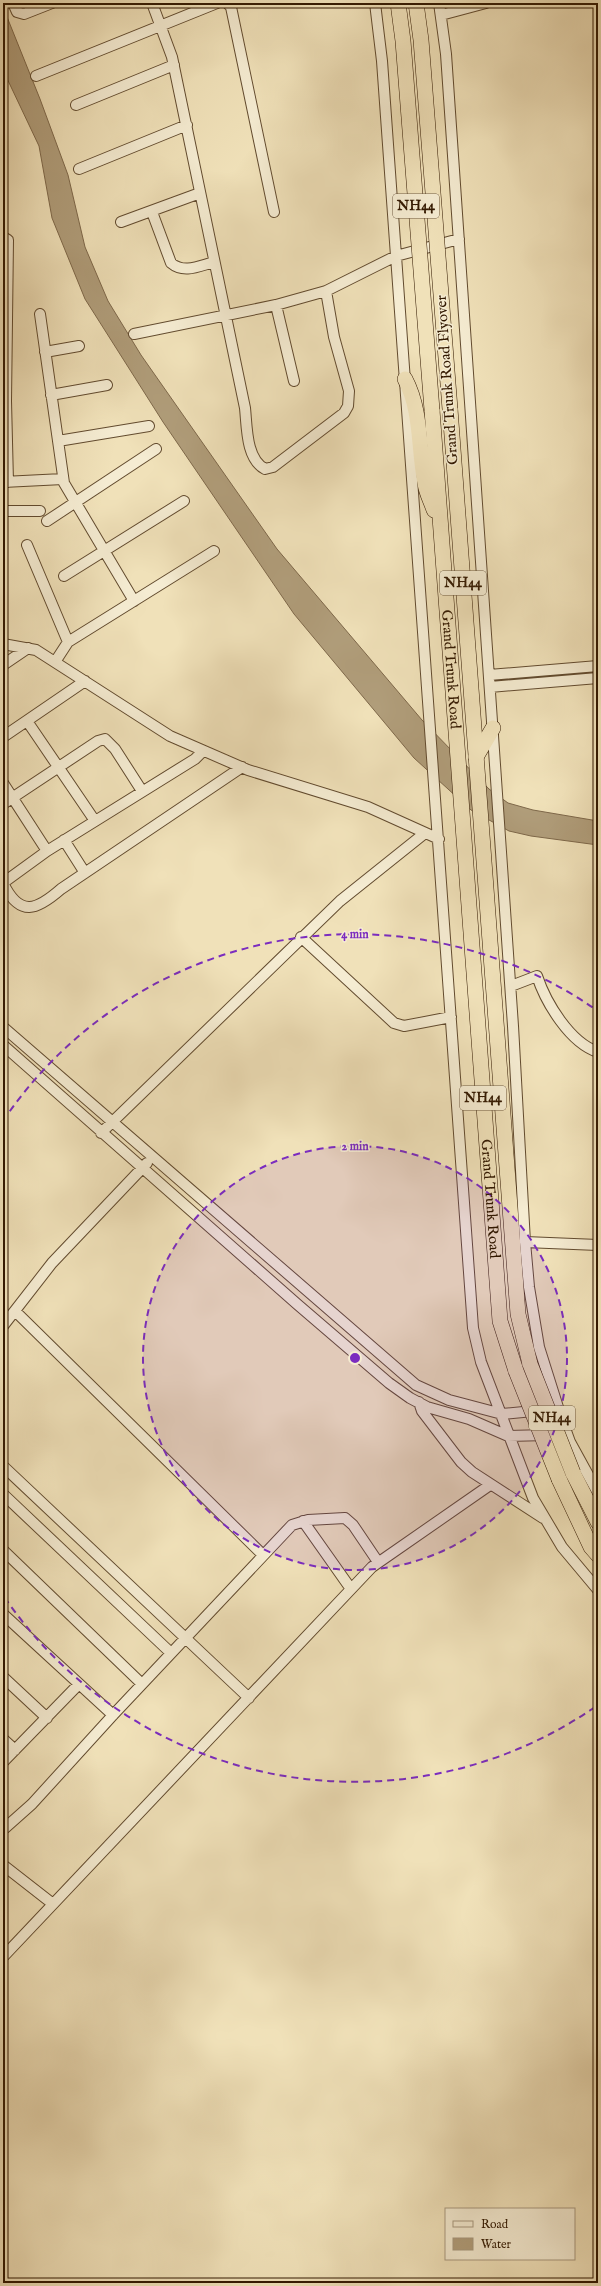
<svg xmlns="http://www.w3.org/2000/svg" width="601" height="2286" viewBox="0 0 601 2286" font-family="'IM FELL English',serif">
	<rect width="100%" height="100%" fill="#f0e1b9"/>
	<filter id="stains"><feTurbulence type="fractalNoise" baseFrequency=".005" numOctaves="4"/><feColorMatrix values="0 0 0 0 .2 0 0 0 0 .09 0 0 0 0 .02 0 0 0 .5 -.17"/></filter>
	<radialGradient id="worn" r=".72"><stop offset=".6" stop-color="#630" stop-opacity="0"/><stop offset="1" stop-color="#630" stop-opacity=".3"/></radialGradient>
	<path fill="#b09d7a" stroke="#7e684a" d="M3,7L40,99L68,175L85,247L108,301L141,355L277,549L422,720L489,789L508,803L533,810L598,821V845L531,836L509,831L471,810L414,758L294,614L163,422L85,299L52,218L39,146L3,70Z"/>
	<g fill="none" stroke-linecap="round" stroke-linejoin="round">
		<g stroke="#624b2f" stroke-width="12">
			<path id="minor" d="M13,3L17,12L24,14L52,3
				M152,3L172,57L245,408C247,427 246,459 265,469L273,467L344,413L348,406L349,391L334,337L326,291
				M227,3L231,7L274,212
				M375,3L382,61L473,1328L481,1362L533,1498L562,1547L598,1590
				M439,3L446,54L513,1026L525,1242L529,1287L539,1347L562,1420L570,1442L598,1493
				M441,15L486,3
				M36,76L217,3
				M76,105L174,65
				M79,169L187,125
				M152,212L171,263C184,274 199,266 214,262
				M121,222L200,193
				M3,237L8,240L6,401L8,482
				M276,305L294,381
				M40,314L64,483L134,601
				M134,334L276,305L326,291L396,256L459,239
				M45,352L79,346
				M51,395L107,385
				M58,441L149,426
				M3,482L63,479
				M3,511H40
				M47,521L156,449
				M27,545L68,642
				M64,576L184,501
				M3,644L36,650L170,736L248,770L368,807L439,839
				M55,662L68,642L214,551
				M3,665L28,648
				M489,675L598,666
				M490,687L598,678
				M27,721L95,821
				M3,737L85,681
				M3,783L47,851
				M3,804L98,741L105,739L115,749L142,791
				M64,840L85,873
				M3,883C20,918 37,910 61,889L242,767
				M3,883L47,851L195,759L203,751
				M301,937L394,1023L404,1026L451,1017
				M511,986L537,976C546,1003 570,1043 598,1052
				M3,1027L416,1385L449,1400L502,1414L554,1409
				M3,1045L297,1304L389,1383L410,1398L427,1407L469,1419L508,1436L547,1435
				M101,1133L340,901L425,833
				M525,1242L598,1245
				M15,1311L263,1555
				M3,1326L52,1263L147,1163
				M419,1402L422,1411L461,1462L472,1472L543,1518
				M3,1466L249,1698
				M3,1494L171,1653
				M303,1521L351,1589
				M3,1550L142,1684
				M3,1614L113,1715
				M3,1677L47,1718
				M3,1739L15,1750
				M3,1762L79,1684
				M5,1828L32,1804L113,1715L292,1525L308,1520L345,1518L353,1525L378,1562
				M3,1865L53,1904
				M3,1957L372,1567L490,1485"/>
		</g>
		<g stroke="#331901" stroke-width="16">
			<g id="highway">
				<path d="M405,379C422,411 418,449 425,483C426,492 431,501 434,510"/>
				<path d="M450,409L518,1314L530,1364"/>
				<path id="s1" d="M432,410L500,1321L516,1371"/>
				<path d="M476,757L493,728"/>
				<path d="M573,1473L598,1522"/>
				<path d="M559,1479L591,1547L598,1555"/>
			</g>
		</g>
		<use href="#minor" stroke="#f5ecd2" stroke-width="10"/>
		<use href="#highway" stroke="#f0e1b9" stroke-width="15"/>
		<g stroke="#331901" stroke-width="16" stroke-linecap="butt">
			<path id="highway-bridge" d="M398,3L403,41L432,410
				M416,3L421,40L450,409
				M530,1364L573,1473
				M516,1371L559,1479"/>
		</g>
		<use href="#highway-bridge" stroke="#f0e1b9" stroke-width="15"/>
	</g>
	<circle cx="355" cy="1358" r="212" fill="#7b2cbf" fill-opacity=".12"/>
	<g fill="none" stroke="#7b2cbf" stroke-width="2" stroke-dasharray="7 5">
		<circle cx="355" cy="1358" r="212"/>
		<path d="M595 1707A424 424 0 0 1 3 1595M3 1121A424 424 0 0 1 595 1009"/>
	</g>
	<g text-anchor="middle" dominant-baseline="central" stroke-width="3" stroke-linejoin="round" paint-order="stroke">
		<g fill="#f5ecd2" stroke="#6d5840" stroke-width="1">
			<rect x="393" y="194" width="46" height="24" rx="3"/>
			<rect x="440" y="571" width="46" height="24" rx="3"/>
			<rect x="460" y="1086" width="46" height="24" rx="3"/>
			<rect x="529" y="1406" width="46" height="24" rx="3"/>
		</g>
		<g font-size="14" font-weight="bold" fill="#331901">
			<text x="416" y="206">NH44</text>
			<text x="463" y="583">NH44</text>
			<text x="483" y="1098">NH44</text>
			<text x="552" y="1418">NH44</text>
		</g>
		<g font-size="15" fill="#331901" stroke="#f5ecd2">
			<text transform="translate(447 380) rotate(-94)">Grand Trunk Road Flyover</text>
			<text stroke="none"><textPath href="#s1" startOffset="260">Grand Trunk Road</textPath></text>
			<text stroke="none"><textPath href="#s1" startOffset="791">Grand Trunk Road</textPath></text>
		</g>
	</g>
	<circle cx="355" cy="1358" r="6" fill="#7b2cbf" stroke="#f5ecd2" stroke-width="2"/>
	<g font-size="12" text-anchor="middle" font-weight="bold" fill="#7b2cbf" stroke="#f5ecd2" stroke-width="3" stroke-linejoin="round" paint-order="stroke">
		<text x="355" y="938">4 min</text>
		<text x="355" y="1150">2 min</text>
	</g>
	<rect width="601" height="2286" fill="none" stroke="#f0e1b9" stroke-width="16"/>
	<rect x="4" y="4" width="593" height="2278" fill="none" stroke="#331901" stroke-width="2"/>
	<rect x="8" y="8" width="585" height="2270" fill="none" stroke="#331901"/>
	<rect x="445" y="2208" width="130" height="52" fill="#f5ecd2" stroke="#a7987e"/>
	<rect x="453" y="2221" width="20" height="6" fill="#f5ecd2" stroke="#a7987e"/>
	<text x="481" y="2228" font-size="12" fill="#331901">Road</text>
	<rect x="453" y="2238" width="20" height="12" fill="#b09d7a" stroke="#a7987e"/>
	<text x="481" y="2248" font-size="12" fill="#331901">Water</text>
	<rect width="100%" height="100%" filter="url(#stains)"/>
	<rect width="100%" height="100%" fill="url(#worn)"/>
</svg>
